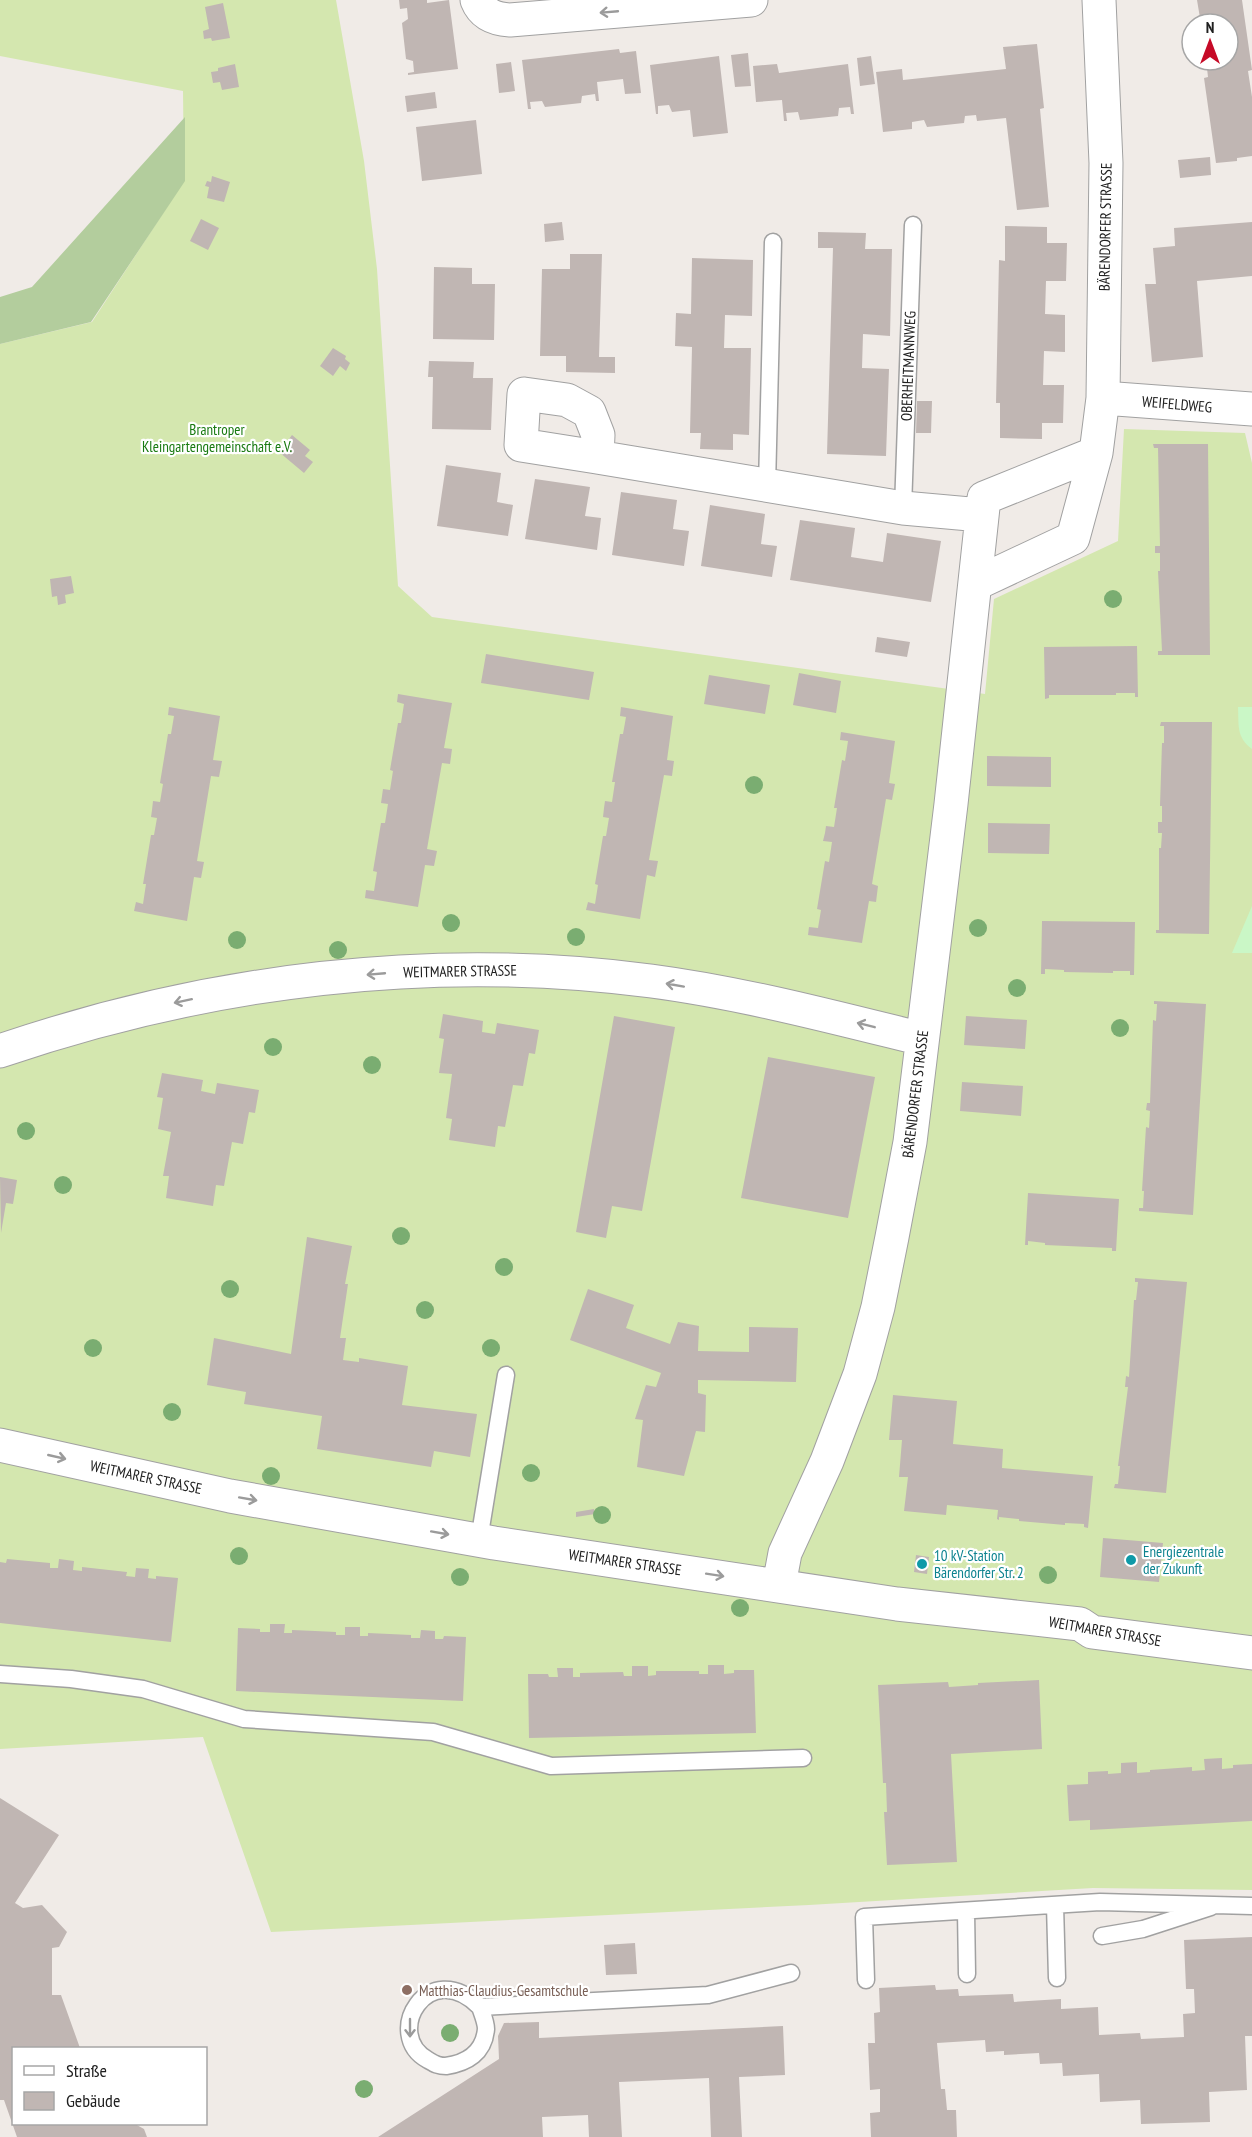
<svg xmlns="http://www.w3.org/2000/svg" width="1252" height="2137" viewBox="0 0 1252 2137" font-family="'PT Sans Narrow',sans-serif">
	<rect width="100%" height="100%" fill="#f0ebe7"/>
	<path fill="#d4e7af" d="M0,0H336L364,161L377,269L398,586L432,617L985,694L994,599L1118,541L1124,429L1245,433L1252,463V1890L1093,1888L809,1905L271,1932L203,1737L0,1749V344L92,322L184,181L183,91L0,56Z"/>
	<path fill="#b3cd9d" d="M185,117V181L91,322L0,344V297L32,287Z"/>
	<path fill="#caf7c6" d="M1238,707H1252V749C1236,737 1239,725 1238,707Z
		M1252,906V953H1232Z"/>
	<path fill="#c0b6b3" d="M399,0H427V3L449,0L458,69L408,75V73L414,72L413,61L406,59L402,23L408,19L407,8L400,9Z
		M1197,0H1242L1252,70L1248,71L1252,97V156L1237,158V161L1216,163L1204,78L1208,77L1206,60H1228V24H1201Z
		M223,3L230,38L212,41L211,38L204,39L203,31L209,29L205,7Z
		M1037,44L1044,108L1040,109L1049,207L1017,210L1006,118L977,121L976,115L965,116L964,123L927,127L924,120L912,122V129L883,132L876,72L902,69L903,80L1006,69L1003,47Z
		M619,49L620,53L636,51L641,93L625,94L623,79L597,82L599,101H596L595,94L582,96L581,103L545,107L542,101L530,102L531,109H528L522,60Z
		M748,53L751,86L735,87L731,55Z
		M719,56L728,133L693,137L690,110L672,112L669,105L658,106V114H656L650,65Z
		M871,56L875,84L860,86L857,58Z
		M511,62L515,91L499,93L496,64Z
		M235,64L239,87L222,90L220,82L213,83L211,72L218,71V68Z
		M777,64L779,73L848,64L854,114H851L850,107L839,108L838,116L800,120L798,112L786,113L787,121H784L782,100L756,102L753,66Z
		M435,92L437,108L407,112L405,96Z
		M476,120L482,174L422,181L416,127Z
		M1210,157L1211,175L1180,178L1178,160Z
		M212,176L230,182L224,202L207,198L209,187L205,186L207,181L211,182Z
		M201,219L219,228L208,250L190,241Z
		M562,222L564,240L545,242L544,224Z
		M1252,222V276L1197,281L1203,357L1152,362L1145,284H1156L1153,248L1175,246L1174,228Z
		M1005,226L1047,227V243H1067L1066,281H1046L1045,314L1065,315V352L1044,351L1043,385H1064L1063,423H1042V439L1000,438V403H996L999,260L1005,261Z
		M818,232L866,233L865,249H892L890,336L863,334L862,368L889,369L886,456L827,454L833,248H818Z
		M570,254H602L599,357H615V373L566,372V356H540L542,269H570Z
		M692,258L753,260L752,316L725,315L724,348H751L749,435L733,434V450L700,449L701,433H690L692,347L675,346L676,313L691,314Z
		M434,267L472,268V284H495L494,340L433,339Z
		M333,348L346,356L345,359L350,363L346,371L340,366L333,376L320,366Z
		M429,361L474,362L473,378H493L491,430L432,429L433,377H428Z
		M917,401H932L931,433H916Z
		M292,435L310,450L305,456L313,462L304,473L279,452Z
		M1153,444H1208L1210,655H1158V651H1162L1158,571H1160V553H1155V546H1160L1158,448H1154Z
		M446,465L501,473L497,502L513,505L508,536L437,526Z
		M535,479L590,487L585,516L601,518L597,550L525,539Z
		M621,492L677,500L673,529L689,531L684,566L612,555Z
		M710,505L765,514L761,544L777,546L772,577L701,566Z
		M800,520L855,528L851,557L883,562L887,533L941,541L931,602L790,580Z
		M71,576L74,593L65,595L66,603L58,605L57,596L52,597L50,579Z
		M877,637L910,642L907,657L875,652Z
		M1137,646L1138,697H1135V693H1116V695H1049V698L1045,699L1044,647Z
		M486,654L594,672L589,700L481,683Z
		M799,673L841,681L836,713L793,705Z
		M709,675L770,685L765,714L704,704Z
		M398,694L452,703L444,748L452,749L450,764L442,763L427,849L437,851L434,866L425,865L418,907L365,898L366,890L374,891L377,872L373,871L381,823H385L388,804L381,803L383,789L390,790L393,771L390,770L398,723H401L404,704L397,702Z
		M169,707L220,716L213,760L222,761L219,777L211,776L197,861L204,862L201,878L194,877L187,921L134,911L136,902L143,904L146,884H143L151,835H154L157,818L151,817L152,810L153,801L160,802L163,784L160,783L168,734H171L174,716L168,715Z
		M621,707L673,716L667,760L674,761L672,776L664,775L649,860L658,861L655,877L647,875L640,919L586,910L588,902L595,904L598,885L595,884L603,836H606L609,818L603,817L604,808L605,801L612,802L615,782H612L620,734H623L626,717L620,716Z
		M1161,722H1212L1209,934L1156,933V930H1159V848H1161L1162,833H1158V822H1162V806H1160L1162,743H1164V726H1160Z
		M841,732L895,741L889,783L895,784L892,800L886,799L872,884L878,886L876,902L869,901L862,943L808,935L809,927L818,928L821,910L817,909L825,861L829,862L832,842L823,841L825,833L826,826L834,827L837,808H834L842,760L845,761L848,741L840,740Z
		M987,756L1051,757V787L987,786Z
		M988,823L1050,824L1049,854L988,853Z
		M1042,921L1135,922L1134,975H1130V971H1113V973L1064,972V970L1045,969V974H1041Z
		M1154,1001L1206,1004L1193,1215L1139,1211V1208H1143L1144,1191H1142L1146,1127L1149,1128L1150,1111L1146,1110L1147,1103H1150L1153,1020L1156,1021L1157,1004H1154Z
		M443,1014L483,1021L482,1032L495,1034L497,1023L539,1030L535,1054L529,1053L523,1086L513,1085L505,1127L498,1126L495,1147L449,1140L452,1119L446,1118L452,1074L439,1073L444,1039L439,1038Z
		M614,1016L675,1027L642,1211L612,1206L606,1238L576,1232Z
		M966,1016L1027,1020L1025,1049L964,1045Z
		M768,1057L875,1077L848,1218L741,1198Z
		M162,1073L203,1080L201,1091L215,1094L217,1083L259,1090L255,1113L249,1112L243,1144L232,1142L224,1186L216,1185L213,1206L166,1198L169,1176H163L171,1132L158,1129L163,1098L157,1097Z
		M962,1082L1023,1086L1021,1116L960,1111Z
		M0,1177L17,1180L13,1204L6,1203L1,1233Z
		M1028,1193L1119,1199L1116,1251H1112V1248L1045,1245V1243L1028,1241V1245H1025Z
		M307,1237L352,1246L345,1284H348L340,1338H346L343,1360L359,1362V1358L408,1366L402,1405L477,1414L470,1457L434,1451L431,1467L317,1449L322,1416L244,1404L246,1392L207,1385L214,1338L291,1354Z
		M1135,1278L1187,1282L1166,1493L1114,1488L1115,1484H1118L1120,1466H1118L1128,1387H1125L1126,1376L1129,1377L1134,1300H1136L1138,1282H1135Z
		M588,1289L634,1305L626,1328L670,1344L678,1322L699,1326L698,1351L749,1352V1327L798,1328L796,1382L698,1380V1393L706,1395L705,1432L696,1431L684,1476L637,1467L643,1420L635,1419L646,1385L656,1387L661,1373L570,1340Z
		M893,1395L957,1401L953,1444L1003,1449L1002,1468L1093,1476L1088,1528L1084,1527V1524L1065,1523V1525L1019,1521V1519L999,1517V1520L997,1519L998,1510L947,1505L946,1515L904,1511L908,1477H899L902,1440H889Z
		M594,1509L595,1514L576,1517V1512Z
		M1103,1538L1163,1543L1159,1582L1100,1577Z
		M916,1555L929,1557L927,1574L914,1572Z
		M7,1559L50,1563V1568H58L59,1559L74,1561L73,1570L82,1571V1567L127,1572L126,1576L135,1577L136,1568L149,1569L148,1578L156,1579V1576L178,1578L171,1642L0,1623V1562L6,1563Z
		M270,1624H285L284,1633H292V1630L315,1631L336,1632V1635H345V1627H360V1636H368V1633L411,1635V1638H420L421,1630L435,1631V1639H443L444,1636L466,1637L463,1701L236,1691L238,1628L260,1629V1632H270Z
		M708,1665H724V1674L734,1673V1670H754L756,1733L529,1738L528,1674H548L549,1677H558L557,1668H573V1677H580V1673L623,1672L624,1676H632V1666H648V1676L656,1675V1671H699V1674H708Z
		M1039,1680L1042,1749L951,1754L957,1862L887,1865L884,1812H887L886,1783H883L878,1685L948,1682L949,1687L978,1685V1683Z
		M1222,1758V1769L1233,1768V1765L1252,1764V1821L1090,1830V1820L1069,1821L1067,1785L1088,1784V1772L1108,1771V1774L1121,1773V1763L1137,1762V1773L1150,1772V1770L1192,1767V1771L1205,1770L1204,1759Z
		M0,1798L59,1835L15,1903L23,1908L42,1905L67,1932L59,1947L52,1948V1995H61L80,2048H14V2124H135L144,2129L147,2137H17L4,2100H0Z
		M1252,1937V2036H1245L1247,2090L1209,2092L1210,2122L1141,2124L1140,2100L1100,2102L1099,2074L1063,2076L1062,2063L1040,2064L1039,2053L1004,2055V2051L986,2052L985,2040L937,2043L941,2089H945L947,2110H956L957,2137H871L870,2113L880,2112V2089L870,2090L868,2043H875L874,2013L880,2012L879,1988L935,1985L936,1990L958,1989L959,1996L1013,1994L1014,2002L1061,1999V2009L1098,2007L1099,2035L1140,2033L1141,2039L1184,2037L1183,2014L1195,2013L1194,1989H1186L1184,1940Z
		M635,1943L637,1974L606,1975L604,1945Z
		M539,2022V2038L783,2026L785,2075L739,2077L742,2137H711L709,2078L619,2082L622,2137H589L588,2115L542,2117L543,2137H378L499,2059L498,2036L504,2023Z"/>
	<g fill="none" stroke-linecap="round" stroke-linejoin="round">
		<g stroke="#a1a1a1" stroke-width="19">
			<path id="service" d="M767,486L773,242
				M903,508L913,225
				M479,1540L506,1375
				M0,1674L71,1679L143,1689L244,1719L433,1732L551,1766L803,1758
				M1055,1905L1057,1978
				M966,1911L967,1974
				M1102,1936L1143,1929L1211,1907
				M866,1980L864,1917L1100,1902L1252,1906
				M480,2007C482,2013 486,2022 486,2029C484,2053 467,2063 446,2066C438,2066 435,2064 428,2060C382,2035 428,1955 480,2007L708,1995L791,1973"/>
		</g>
		<g stroke="#a1a1a1" stroke-width="35">
			<path id="minor" d="M477,0C483,15 495,19 510,20L751,0
				M1103,398L1252,409
				M597,457L521,445L524,394L567,400L589,412L598,435L597,457L903,508L981,515
				M975,584L1073,538L1096,453
				M0,1051C208,980 432,952 651,981C742,993 833,1017 922,1039
				M0,1445L230,1496L494,1543L897,1604L1080,1624L1092,1632L1252,1653
				M779,1585L785,1553L827,1461L860,1374L878,1307L892,1237L910,1142L920,1060L951,804L984,498L1096,453L1103,398L1106,163L1099,0"/>
		</g>
		<use href="#service" stroke="#fff" stroke-width="16"/>
		<use href="#minor" stroke="#fff" stroke-width="33"/>
	</g>
	<g fill="#7aad71">
		<circle cx="1113" cy="599" r="9"/>
		<circle cx="754" cy="785" r="9"/>
		<circle cx="451" cy="923" r="9"/>
		<circle cx="978" cy="928" r="9"/>
		<circle cx="576" cy="937" r="9"/>
		<circle cx="237" cy="940" r="9"/>
		<circle cx="338" cy="950" r="9"/>
		<circle cx="1017" cy="988" r="9"/>
		<circle cx="1120" cy="1028" r="9"/>
		<circle cx="273" cy="1047" r="9"/>
		<circle cx="372" cy="1065" r="9"/>
		<circle cx="26" cy="1131" r="9"/>
		<circle cx="63" cy="1185" r="9"/>
		<circle cx="401" cy="1236" r="9"/>
		<circle cx="504" cy="1267" r="9"/>
		<circle cx="230" cy="1289" r="9"/>
		<circle cx="425" cy="1310" r="9"/>
		<circle cx="93" cy="1348" r="9"/>
		<circle cx="491" cy="1348" r="9"/>
		<circle cx="172" cy="1412" r="9"/>
		<circle cx="531" cy="1473" r="9"/>
		<circle cx="271" cy="1476" r="9"/>
		<circle cx="602" cy="1515" r="9"/>
		<circle cx="239" cy="1556" r="9"/>
		<circle cx="1048" cy="1575" r="9"/>
		<circle cx="460" cy="1577" r="9"/>
		<circle cx="740" cy="1608" r="9"/>
		<circle cx="450" cy="2033" r="9"/>
		<circle cx="364" cy="2089" r="9"/>
	</g>
	<defs><path id="oneway-shaft" d="M-6 0H5M1.5-3L5.5 0L1.5 3" fill="none" stroke-width="1.6" stroke-linecap="round" stroke-linejoin="round" transform="scale(1.5)"/></defs>
	<g stroke="#9b9b9b">
		<use href="#oneway-shaft" transform="translate(609 12) rotate(175)"/>
		<use href="#oneway-shaft" transform="translate(376 974) rotate(175)"/>
		<use href="#oneway-shaft" transform="translate(675 985) rotate(-170)"/>
		<use href="#oneway-shaft" transform="translate(183 1001) rotate(168)"/>
		<use href="#oneway-shaft" transform="translate(866 1025) rotate(-166)"/>
		<use href="#oneway-shaft" transform="translate(57 1457) rotate(13)"/>
		<use href="#oneway-shaft" transform="translate(248 1499) rotate(10)"/>
		<use href="#oneway-shaft" transform="translate(440 1533) rotate(10)"/>
		<use href="#oneway-shaft" transform="translate(715 1575) rotate(9)"/>
		<use href="#oneway-shaft" transform="translate(410 2028) rotate(90)"/>
	</g>
	<g fill="#0f9aa8" stroke="#fff" stroke-width="2">
		<circle cx="1131" cy="1560" r="6"/>
		<circle cx="922" cy="1564" r="6"/>
	</g>
	<circle fill="#8d6e63" stroke="#fff" stroke-width="2" cx="407" cy="1990" r="6"/>
	<g text-anchor="middle" dominant-baseline="central" stroke-width="4.5" stroke-linejoin="round" paint-order="stroke">
		<g font-size="15" fill="#202020" stroke="#fff">
			<text transform="translate(1105 227) rotate(-89)">BÄRENDORFER STRASSE</text>
			<text transform="translate(908 366) rotate(-88)">OBERHEITMANNWEG</text>
			<text transform="translate(1177 404) rotate(5)">WEIFELDWEG</text>
			<text transform="translate(460 971) rotate(-1)">WEITMARER STRASSE</text>
			<text transform="translate(915 1094) rotate(-83)">BÄRENDORFER STRASSE</text>
			<text transform="translate(146 1477) rotate(12)">WEITMARER STRASSE</text>
			<text transform="translate(625 1562) rotate(8)">WEITMARER STRASSE</text>
			<text transform="translate(1105 1631) rotate(10)">WEITMARER STRASSE</text>
		</g>
		<g font-size="15" fill="#197a11" stroke="#fff">
			<text x="217" y="429">Brantroper<tspan x="217" dy="17">Kleingartengemeinschaft e.V.</tspan></text>
		</g>
		<g font-size="15" fill="#0d838f" stroke="#fff" text-anchor="start">
			<text x="1143" y="1551">Energiezentrale<tspan x="1143" dy="17">der Zukunft</tspan></text>
			<text x="934" y="1555">10 kV-Station<tspan x="934" dy="17">Bärendorfer Str. 2</tspan></text>
		</g>
		<g font-size="15" fill="#785e54" stroke="#fff" text-anchor="start">
			<text x="419" y="1990">Matthias-Claudius-Gesamtschule</text>
		</g>
	</g>
	<rect x="12" y="2047" width="195" height="78" fill="#ffffff" stroke="#a6a6a6" stroke-width="1.5"/>
	<rect x="24" y="2066" width="30" height="9" fill="#ffffff" stroke="#a6a6a6" stroke-width="1.5"/>
	<text x="66" y="2077" font-size="18" fill="#202020">Straße</text>
	<rect x="24" y="2092" width="30" height="18" fill="#c0b6b3" stroke="#a6a6a6" stroke-width="1.5"/>
	<text x="66" y="2107" font-size="18" fill="#202020">Gebäude</text>
	<g transform="translate(1210 42)"><circle r="28" fill="#ffffff" stroke="#a6a6a6" stroke-width="1.5"/>
	<path d="M0-4.5L10 22L0 15L-10 22Z" fill="#c60a27"/>
	<text y="-9" font-size="16" font-weight="bold" text-anchor="middle" fill="#202020">N</text>
	</g>
</svg>
